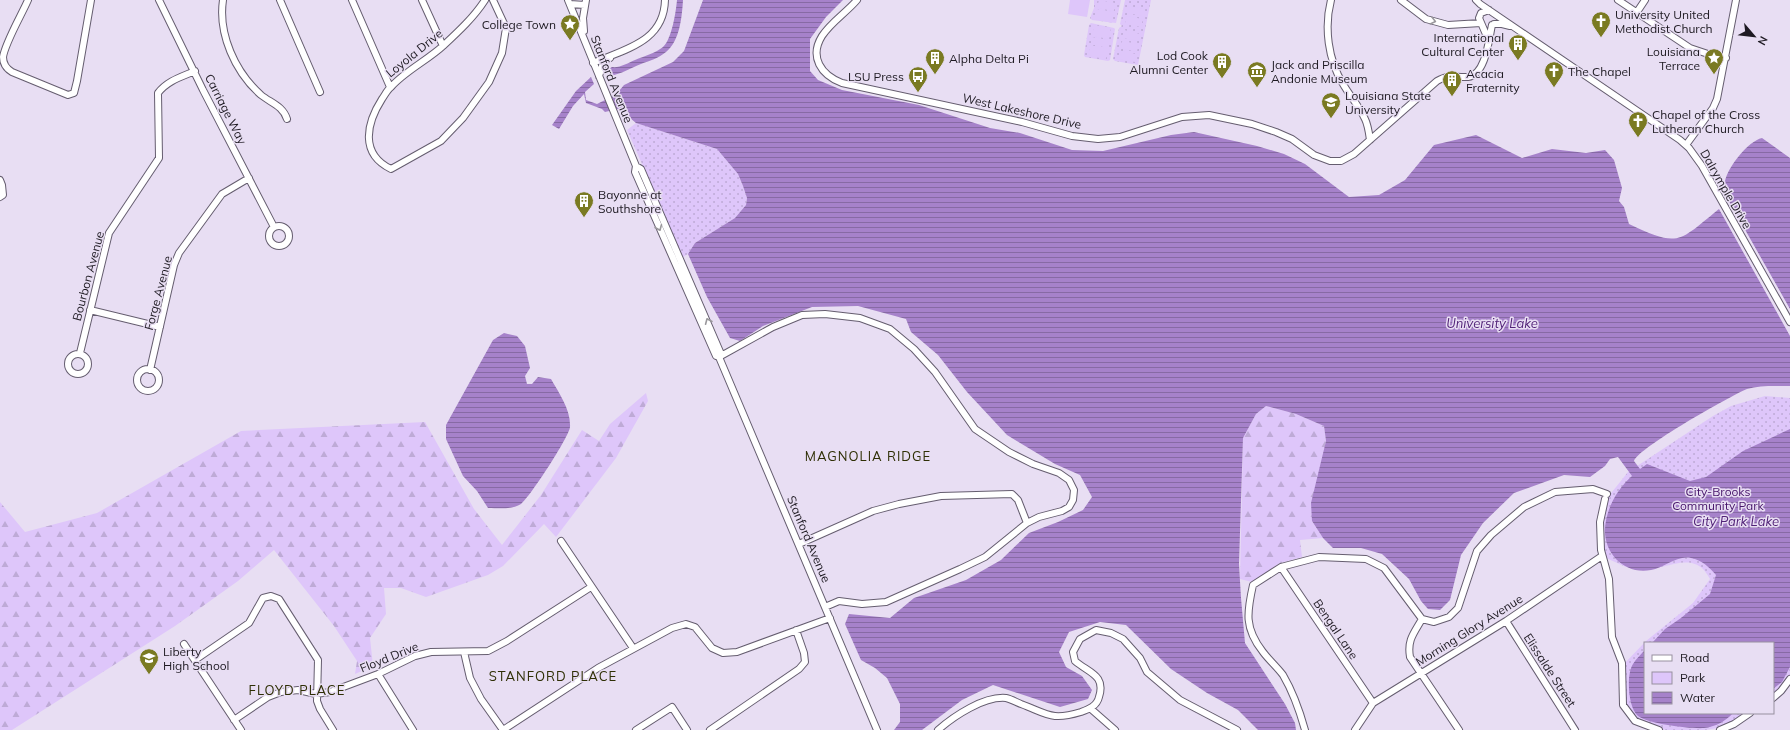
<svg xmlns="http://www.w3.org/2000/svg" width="1790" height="730" viewBox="0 0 1790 730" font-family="Mulish,sans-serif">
	<defs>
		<pattern id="green-dots" width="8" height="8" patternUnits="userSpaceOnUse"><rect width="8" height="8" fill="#dec6fa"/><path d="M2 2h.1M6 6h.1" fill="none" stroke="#beaad6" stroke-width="1.8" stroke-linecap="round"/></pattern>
		<pattern id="forest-firs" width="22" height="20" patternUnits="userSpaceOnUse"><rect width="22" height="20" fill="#dec6fa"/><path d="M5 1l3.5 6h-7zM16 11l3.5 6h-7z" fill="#beaad6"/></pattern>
		<pattern id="water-rules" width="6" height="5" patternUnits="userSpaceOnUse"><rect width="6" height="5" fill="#a682ca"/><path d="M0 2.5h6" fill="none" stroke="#876aa4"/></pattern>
	</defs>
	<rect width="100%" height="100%" fill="#e8def3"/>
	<path fill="url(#green-dots)" d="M1094,0H1121L1116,23L1092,20L1090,18L1094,8Z
		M1125,0H1151L1138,65L1115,61L1113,59L1119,28L1122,26L1120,24Z
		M1091,23L1114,28L1115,29L1110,60L1108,61L1085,57L1084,55L1089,25Z
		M636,123L717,149L738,174L743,186L747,198L746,205L735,218L695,243L688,254L683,257L627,130Z
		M1765,396L1790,398V678L1773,695V643H1645V713H1748L1730,726L1705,730H1666L1643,725L1623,705L1622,666L1646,641L1693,603L1710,579C1708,576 1706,572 1703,569C1686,553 1660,572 1640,570C1626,569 1614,561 1602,556L1599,529L1608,497L1628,472L1713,416L1731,406Z"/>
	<path fill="url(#forest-firs)" d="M646,393L648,401L616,458L556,537L544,524L503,566L488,575L426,597L401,588H384L386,614L370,638L373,666L355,674L357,661L334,626L274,550L238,581L175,626L12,730H0V502L25,532L97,513L241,431L425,422L474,509L502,545L541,495L582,430L599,441L610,424Z
		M1266,406L1296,414L1324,426L1326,441L1312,521L1323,538L1300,540L1302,557L1280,563L1252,582L1240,579L1243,438L1256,414Z"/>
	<path fill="#dec6fa" d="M1070,0H1090L1087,17L1068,14Z
		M1099,0L1115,3L1114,11L1097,8Z
		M1128,6L1145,9L1143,16L1127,13Z
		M1097,9L1114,12L1112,23L1095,19Z
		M1126,16L1143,19L1141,27L1125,24Z
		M1094,25L1111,28L1109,39L1092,36Z
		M1124,30L1140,34L1139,41L1122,38Z
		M1092,37L1109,40L1107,48L1091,44Z
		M1122,41L1138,44L1137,52L1120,48Z
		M1090,45L1108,49L1106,59L1088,56Z
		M1120,51L1136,54L1135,62L1118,59Z"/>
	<path fill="url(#water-rules)" d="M677,0H683C682,16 680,41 666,52C659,58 649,61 641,64C631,68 621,74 610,76L607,70L612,67C620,68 628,63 635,60C644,56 656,53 663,47C672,39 676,11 677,0Z
		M703,0H843L826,17L810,39V71L818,80L842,90L919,105L990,128L1020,133L1072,150L1103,151L1171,135L1194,132L1257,146L1284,154L1305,164L1349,197L1379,195L1405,180L1434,145L1476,135L1522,158L1552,149L1586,153L1605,150L1614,160L1622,188L1619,201L1624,207L1629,224C1680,248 1678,242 1719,209L1790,336V386C1776,386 1760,385 1747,389C1730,396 1638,448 1634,461L1640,469L1647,464L1690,481L1706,477L1743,451L1790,429V667L1782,682L1773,689V643H1652L1665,629L1681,618L1710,594L1716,575C1709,567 1702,560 1691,558C1677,555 1664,568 1651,570C1625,575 1604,554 1605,529C1606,509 1617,489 1632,476L1618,457L1610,459L1605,466L1590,477L1564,475L1514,493L1483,523L1461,555L1450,600L1440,610L1428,609L1421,601L1409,579L1382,554L1361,548H1333L1323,538L1312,521L1311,503L1326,441L1324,426L1296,414L1266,406L1256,414L1243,438L1239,564L1241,598L1245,643L1285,704L1295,723L1296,730H1258L1238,710L1207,693L1171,669L1126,625L1100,622L1069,632L1059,652L1066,667L1082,676L1092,690L1088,699L1060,707L993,685L962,700L922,730H894L900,722V704L887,678L875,668L861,660L845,624L849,614L890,618L914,598L966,580L1001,560L1029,533L1058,522L1083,510L1092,497L1080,475L1055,464L1007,435L967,392L938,355L911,332L906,319L858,306L812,307L763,326L740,341L730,338L707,297L688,254L695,243L735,218L746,205L747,198L743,186L738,174L717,149L636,123L630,118L626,107L605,112L602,109L586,103L584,94L573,106L559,129L552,125L576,91L591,77L594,84L585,92L586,100L597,104L619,93V91L624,85L673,62L684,51Z
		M1762,138L1790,158V309L1726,196C1726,192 1724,185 1725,181C1728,167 1748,141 1762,138Z
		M504,333L517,336L525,346L530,368L525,376L527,384H532L538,377L551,379C559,393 571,410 570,427C569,437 530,497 521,504C512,510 498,508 488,508L477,491L463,476L446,439V425L493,340Z
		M1645,650V713H1733C1726,721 1715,727 1704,728C1691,729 1648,724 1638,716C1628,708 1626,674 1633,664C1636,659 1641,654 1645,650Z"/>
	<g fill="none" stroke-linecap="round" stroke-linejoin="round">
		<g stroke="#655d6f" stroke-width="8">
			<path id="minor" d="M28,0C22,14 5,43 3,57C3,64 7,69 12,72L68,95L74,93L77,81L91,0
				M159,0L203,90L274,227
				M223,0C218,34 235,72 261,95C271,103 283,106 287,119
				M280,0L320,92
				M352,0L390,87
				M422,0L443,46
				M485,0C474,17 459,31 444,45C428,60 405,71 391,87C387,90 385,95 382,99C366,124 360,154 391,169L441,141L463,118L489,82L502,53L506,28L493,0
				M568,0L636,166L635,172L716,356L719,357L877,730
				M857,0C847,12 831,22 822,36C809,57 821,75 842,83L1022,122L1072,136L1098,139L1120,137L1182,117L1209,115L1252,124L1276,132L1292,139L1314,155L1330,161H1341L1354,154L1437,81C1451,73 1454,78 1468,77C1486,75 1489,38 1492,25
				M1331,0C1324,27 1328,60 1343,84C1350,96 1359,106 1365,119C1368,125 1369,133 1370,140
				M1401,0L1426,19L1448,25L1481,23
				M1476,0L1480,4L1680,140L1689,148L1702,166L1790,322
				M1618,0L1690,48L1708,54L1726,58
				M570,4L585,5
				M1637,12L1645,0
				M1494,24H1502L1510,26
				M584,31L583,18L586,0
				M1488,39L1479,18L1481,13L1489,10
				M593,63C625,49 664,42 665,0
				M599,76L603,63L610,58
				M1686,145L1713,108L1717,99L1736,0
				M636,166L641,169L721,354L719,357
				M0,180L2,185L3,195L0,197
				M269 236a10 10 0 1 1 20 0a10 10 0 1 1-20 0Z
				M90,310L160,327
				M80,353L109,233L159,158L158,93C167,81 181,77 195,71
				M68 364a10 10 0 1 1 20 0a10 10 0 1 1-20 0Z
				M719,357L773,327L802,315L825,314L860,318L890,329L914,349L935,372L975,429L1009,452L1033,464L1059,473L1069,480L1074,490L1073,500L1069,507L1062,511L1039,517L1027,523L985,557L960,569L886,602L862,604L839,601L825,607
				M137 380a11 11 0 1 1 22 0a11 11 0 1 1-22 0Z
				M150,370L174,265L179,253L222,194L249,178
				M1605,499L1600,522L1601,550L1609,579L1612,637L1622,663L1623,705L1635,721L1659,730
				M561,541L633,648
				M799,544L873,511L899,504L941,496L1012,494L1018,500L1027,523
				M1281,567L1373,703
				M1422,619C1414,633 1407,640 1410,657L1459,730
				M1506,621L1575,730
				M184,644L241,730
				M464,652L470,678L481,699L503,730
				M195,660L249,623L263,598L271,596L279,599L318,660L317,701L320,709L333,730
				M378,674L413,730
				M1773,698L1781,691L1790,679
				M1091,709L1115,730
				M234,720L268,697L281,692L298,690L316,694L330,692L378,674L415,656L431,652L488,651L507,641L591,587
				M503,730L598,668L672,628L686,624L695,627L712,648L723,653L737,652L830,618
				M636,730L672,707L687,730
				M710,730L799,669L805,662L804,653L796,630
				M938,730C954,716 984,696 1006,698C1011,699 1016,702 1021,704C1048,714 1051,721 1081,712C1089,709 1097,706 1099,697C1106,675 1089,673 1075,661L1073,652L1080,639L1096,630L1111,633L1123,639L1140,658L1147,672L1180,700L1237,730
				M1305,730C1300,712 1293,692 1283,675C1277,667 1269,660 1263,652C1244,628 1247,612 1253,585L1281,567L1319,557L1366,559L1384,568L1422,619L1434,622L1449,617L1458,608L1477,551L1491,535L1524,507L1555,492L1593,489L1607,494
				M1355,730L1373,703L1506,621L1602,556
				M1720,730L1734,724L1750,713"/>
		</g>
		<use href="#minor" stroke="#fff" stroke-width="6"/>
	</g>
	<defs><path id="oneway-chevron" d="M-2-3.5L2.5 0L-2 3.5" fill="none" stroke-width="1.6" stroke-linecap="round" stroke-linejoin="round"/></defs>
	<g stroke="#9a989c">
		<use href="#oneway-chevron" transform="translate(1433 21) rotate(14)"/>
		<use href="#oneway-chevron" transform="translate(659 228) rotate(67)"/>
		<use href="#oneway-chevron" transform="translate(708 321) rotate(-113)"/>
	</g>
	<defs>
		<g id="church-pin" transform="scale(1)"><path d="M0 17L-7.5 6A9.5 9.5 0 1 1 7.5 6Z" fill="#7a7a22" stroke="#e8def3"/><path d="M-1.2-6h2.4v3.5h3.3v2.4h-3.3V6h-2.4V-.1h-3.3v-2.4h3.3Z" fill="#fff"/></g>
		<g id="sight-pin" transform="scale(1)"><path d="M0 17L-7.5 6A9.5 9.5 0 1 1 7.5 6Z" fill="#7a7a22" stroke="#e8def3"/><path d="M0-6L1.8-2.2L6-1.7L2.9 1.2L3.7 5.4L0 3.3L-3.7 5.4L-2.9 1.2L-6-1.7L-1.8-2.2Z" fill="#fff"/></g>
		<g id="building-pin" transform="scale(1)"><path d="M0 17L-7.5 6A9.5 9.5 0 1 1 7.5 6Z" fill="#7a7a22" stroke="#e8def3"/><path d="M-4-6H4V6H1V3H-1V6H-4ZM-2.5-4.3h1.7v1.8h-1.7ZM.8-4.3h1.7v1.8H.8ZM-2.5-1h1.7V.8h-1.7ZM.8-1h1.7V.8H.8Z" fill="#fff"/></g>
		<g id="museum-pin" transform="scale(1)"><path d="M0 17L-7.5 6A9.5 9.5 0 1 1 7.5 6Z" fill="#7a7a22" stroke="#e8def3"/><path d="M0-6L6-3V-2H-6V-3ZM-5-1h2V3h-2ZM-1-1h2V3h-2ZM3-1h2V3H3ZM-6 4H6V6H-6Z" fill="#fff"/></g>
		<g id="bus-pin" transform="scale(1)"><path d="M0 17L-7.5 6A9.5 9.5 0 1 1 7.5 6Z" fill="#7a7a22" stroke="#e8def3"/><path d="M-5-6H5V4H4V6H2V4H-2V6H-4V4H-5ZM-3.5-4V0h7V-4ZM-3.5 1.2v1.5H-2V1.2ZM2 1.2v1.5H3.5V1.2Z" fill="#fff"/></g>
		<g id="university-pin" transform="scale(1)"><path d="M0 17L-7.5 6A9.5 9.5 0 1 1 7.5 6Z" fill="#7a7a22" stroke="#e8def3"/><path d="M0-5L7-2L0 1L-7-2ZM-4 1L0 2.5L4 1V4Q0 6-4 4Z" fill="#fff"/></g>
		<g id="school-pin" transform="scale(1)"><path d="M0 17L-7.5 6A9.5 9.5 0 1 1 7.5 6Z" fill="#7a7a22" stroke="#e8def3"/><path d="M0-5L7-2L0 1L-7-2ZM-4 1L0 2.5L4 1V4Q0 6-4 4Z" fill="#fff"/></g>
	</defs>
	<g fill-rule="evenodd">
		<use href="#church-pin" x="1601" y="21"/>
		<use href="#sight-pin" x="570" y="24"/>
		<use href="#building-pin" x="1518" y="44"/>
		<use href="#building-pin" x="935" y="58"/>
		<use href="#sight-pin" x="1714" y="58"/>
		<use href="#building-pin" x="1222" y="62"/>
		<use href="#museum-pin" x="1257" y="71"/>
		<use href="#church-pin" x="1554" y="71"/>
		<use href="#bus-pin" x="918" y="76"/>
		<use href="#building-pin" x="1452" y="80"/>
		<use href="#university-pin" x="1331" y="102"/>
		<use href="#church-pin" x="1638" y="121"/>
		<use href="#building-pin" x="584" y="201"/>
		<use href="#school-pin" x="149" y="658"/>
	</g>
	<g text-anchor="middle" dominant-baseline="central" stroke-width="3" stroke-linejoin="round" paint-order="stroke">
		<g font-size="12" fill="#1e1a22" stroke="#e8def3" text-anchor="start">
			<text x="1615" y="14">University United<tspan x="1615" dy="14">Methodist Church</tspan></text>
			<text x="556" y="24" text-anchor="end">College Town</text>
			<text x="1504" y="37" text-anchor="end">International<tspan x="1504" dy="14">Cultural Center</tspan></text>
			<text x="1700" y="51" text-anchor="end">Louisiana<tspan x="1700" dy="14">Terrace</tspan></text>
			<text x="1208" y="55" text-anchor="end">Lod Cook<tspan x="1208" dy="14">Alumni Center</tspan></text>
			<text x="949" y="58">Alpha Delta Pi</text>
			<text x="1271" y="64">Jack and Priscilla<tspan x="1271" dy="14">Andonie Museum</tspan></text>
			<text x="1568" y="71">The Chapel</text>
			<text x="1466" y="73">Acacia<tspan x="1466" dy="14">Fraternity</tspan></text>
			<text x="904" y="76" text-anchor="end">LSU Press</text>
			<text x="1345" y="95">Louisiana State<tspan x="1345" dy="14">University</tspan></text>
			<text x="1652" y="114">Chapel of the Cross<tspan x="1652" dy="14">Lutheran Church</tspan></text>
			<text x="598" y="194">Bayonne at<tspan x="598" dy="14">Southshore</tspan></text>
			<text x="163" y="651">Liberty<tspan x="163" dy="14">High School</tspan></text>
		</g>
		<g font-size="12" fill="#1e1a22" stroke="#e8def3">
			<text transform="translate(414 53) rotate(-39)">Loyola Drive</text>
			<text transform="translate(612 79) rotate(68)">Stanford Avenue</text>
			<text transform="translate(226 109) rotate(63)">Carriage Way</text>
			<text transform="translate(1022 111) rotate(13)">West Lakeshore Drive</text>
			<text transform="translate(1726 189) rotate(60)">Dalrymple Drive</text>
			<text transform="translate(88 276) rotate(-75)">Bourbon Avenue</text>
			<text transform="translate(158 293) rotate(-75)">Forge Avenue</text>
			<text transform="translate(809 539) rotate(67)">Stanford Avenue</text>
			<text transform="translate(1336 629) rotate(56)">Bengal Lane</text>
			<text transform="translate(1469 630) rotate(-32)">Morning Glory Avenue</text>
			<text transform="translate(389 657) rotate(-22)">Floyd Drive</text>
			<text transform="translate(1550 670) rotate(57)">Elissalde Street</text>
		</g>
		<g font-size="12" fill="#451369" stroke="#e8def3">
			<text x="1718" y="491">City-Brooks<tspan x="1718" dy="14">Community Park</tspan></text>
		</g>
		<g font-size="13" font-style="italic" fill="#522378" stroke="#e8def3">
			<text x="1492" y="323">University Lake</text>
			<text x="1736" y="521">City Park Lake</text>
		</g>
		<g font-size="13" letter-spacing="1" fill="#2f2f05" stroke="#e8def3">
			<text x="868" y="456">MAGNOLIA RIDGE</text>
			<text x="553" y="676">STANFORD PLACE</text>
			<text x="297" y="690">FLOYD PLACE</text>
		</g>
	</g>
	<rect x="1644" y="642" width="130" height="72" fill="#e8def3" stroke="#97909f"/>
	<rect x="1652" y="655" width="20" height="6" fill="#ffffff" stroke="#97909f"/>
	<text x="1680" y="662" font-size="12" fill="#1e1a22">Road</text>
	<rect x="1652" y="672" width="20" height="12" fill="#dec6fa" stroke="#97909f"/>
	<text x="1680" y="682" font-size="12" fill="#1e1a22">Park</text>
	<rect x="1652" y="692" width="20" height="12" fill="url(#water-rules)" stroke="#97909f"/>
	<text x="1680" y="702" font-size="12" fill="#1e1a22">Water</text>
	<g transform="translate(1754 36) rotate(118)" stroke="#e8def3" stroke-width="3" paint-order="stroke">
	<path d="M0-3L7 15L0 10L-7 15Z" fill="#1e1a22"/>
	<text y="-6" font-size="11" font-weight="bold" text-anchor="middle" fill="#1e1a22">N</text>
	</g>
</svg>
